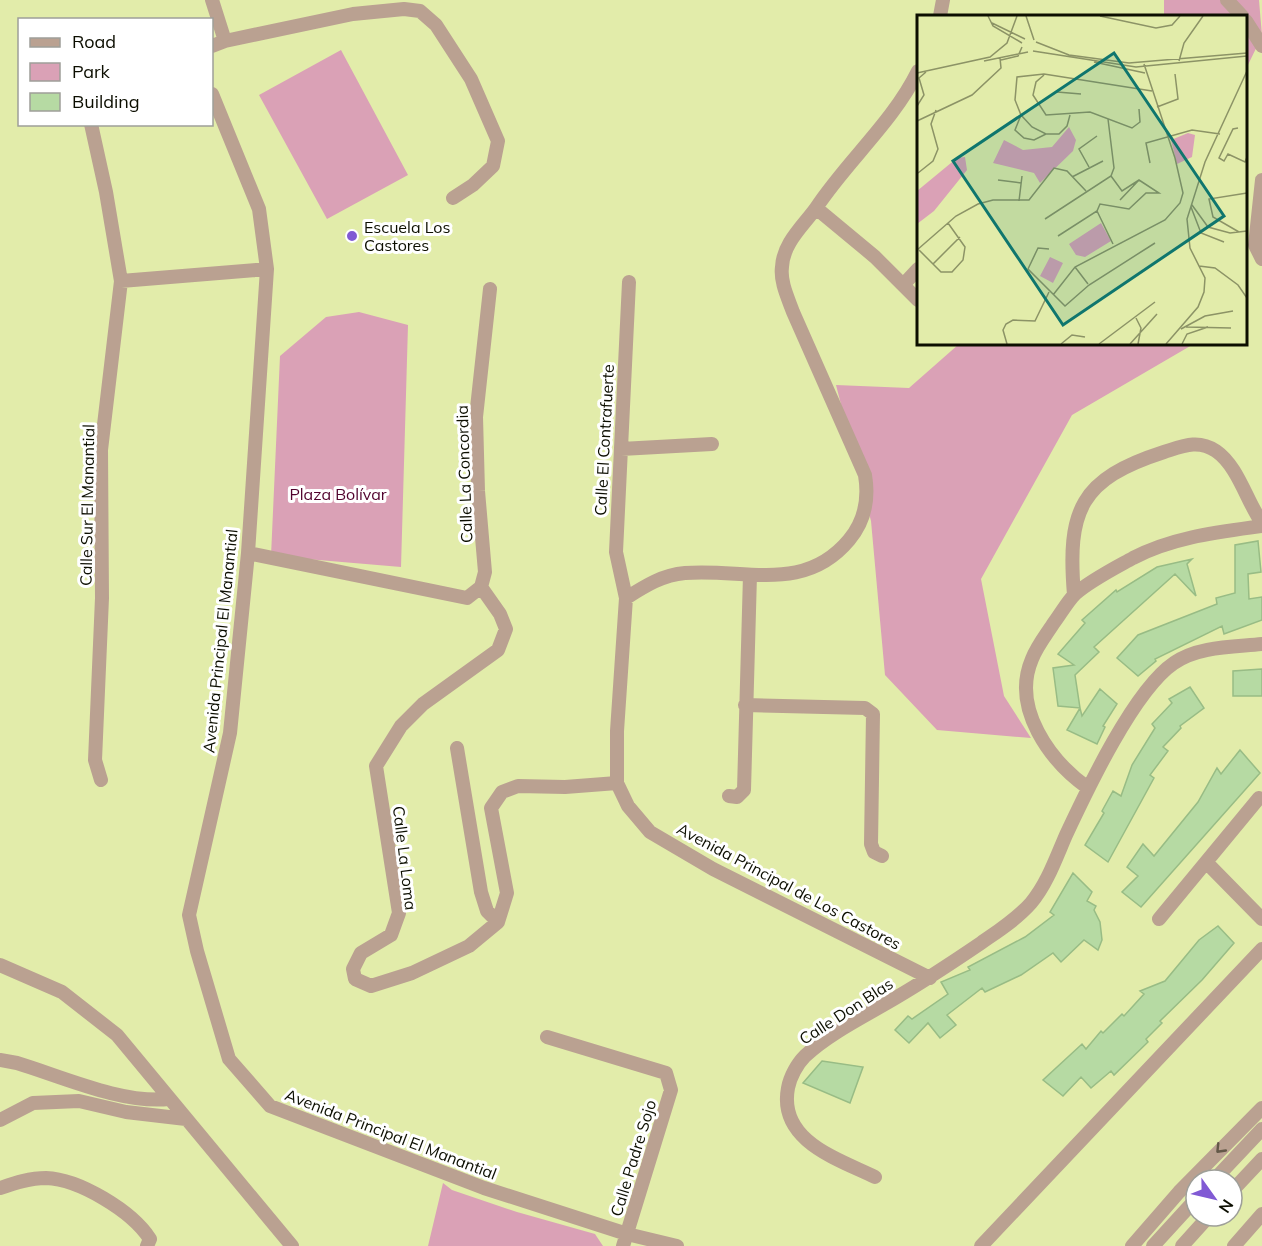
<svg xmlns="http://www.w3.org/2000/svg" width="1262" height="1246" viewBox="0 0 1262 1246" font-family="Mulish,sans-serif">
	<rect width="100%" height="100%" fill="#e2ecaa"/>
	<path fill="#daa1b6" d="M1164,0H1259L1262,36L1246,69V16H1164Z
		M341,50L408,175L327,219L259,95Z
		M359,312L408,325L401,567L271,556L280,356L326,317Z
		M959,344L1192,345L1072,415L981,579L1004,696L1031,738L937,730L885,675L871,521L836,385L909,388Z
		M443,1183L452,1190L517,1212L595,1234L603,1246H428Z"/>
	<path fill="#b6daa3" stroke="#98bc85" stroke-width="1.5" d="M1258,541L1261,572L1248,574L1249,599L1262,597V620L1224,634L1222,626L1155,659L1156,661L1138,676L1117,658L1138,635L1217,604L1216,598L1235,593V545Z
		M1192,559L1187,564L1196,596L1175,574L1094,647L1099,652L1075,675L1080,708L1058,706L1053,668L1074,665L1058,654L1085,623L1082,620L1116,590L1117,592L1157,567Z
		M1262,669V696H1233V671Z
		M1190,687L1204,708L1180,726L1181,728L1163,747L1168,751L1150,775L1154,778L1108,862L1085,845L1104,813L1102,811L1113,791L1121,796L1132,765L1155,728L1152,724L1172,703L1169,699Z
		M1100,689L1117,704L1103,726L1105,727L1097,744L1067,730L1080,708L1082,716Z
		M1240,750L1260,773L1141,907L1122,892L1138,876L1127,867L1143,844L1154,856L1198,802L1217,768L1221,774Z
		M1073,873L1092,892L1087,901L1096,906L1094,910L1100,922L1102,940L1098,950L1084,940L1061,962L1053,953L1021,975L985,992L982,988L947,1015L956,1025L940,1038L928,1023L909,1043L895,1030L908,1016L912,1019L948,994L941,982L970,970L968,967L1025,937L1054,915L1050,912Z
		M1218,926L1234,943L1202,980L1160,1021L1162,1023L1146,1039L1148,1042L1114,1075L1111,1071L1091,1088L1081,1077L1063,1096L1043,1080L1082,1044L1086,1049L1101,1031L1103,1033L1122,1014L1124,1016L1144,994L1140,991L1165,981L1199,940Z
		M822,1061L863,1067L850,1103L803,1083Z"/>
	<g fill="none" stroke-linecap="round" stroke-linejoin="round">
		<path stroke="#baa191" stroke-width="14" d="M212,0L225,41
			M1227,0L1242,16
			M940,16L943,0
			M1246,21L1262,46
			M212,46L225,41L353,14L404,9L420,11L436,25L471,79L498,141L493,166L473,185L453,198
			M212,94L259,209L267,269L248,553L230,733L189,915L197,951L229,1059L270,1106L484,1188L627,1234L677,1246
			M91,124L106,192L121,281L101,450L102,598L95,760L101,780
			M1262,180L1255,245L1262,259
			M816,208L875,257L918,300
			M121,281L267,269
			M629,282L616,552L626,598L617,731V783L628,806L650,832L713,869L930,978
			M904,284L918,269
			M621,449L712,444
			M248,553L467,598L481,587
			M481,587L500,614L506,629L498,650L423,704L401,726L376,766L399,913L391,935L361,953L353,969L355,979L371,986L412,973L469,946L498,922L507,893L491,808L502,792L518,786L565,787L617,783
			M481,587L485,572L478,491L476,417L490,289
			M1074,595C1067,510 1080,479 1164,452C1183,446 1198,439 1216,451C1238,466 1247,502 1262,523
			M626,598C645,586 662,575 685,573C745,568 804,594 849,540C865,521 869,499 865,475L793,312C788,298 780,282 782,267C783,243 803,226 816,208C847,161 893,122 918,71
			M745,705L865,708L873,714L871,844L874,852L882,856
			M457,748L481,892L487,911L498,922
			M1088,788C1050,761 1011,708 1032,659C1037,646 1046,635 1053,624C1060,615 1067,602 1075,594C1091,580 1115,568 1133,558C1173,537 1219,532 1262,526
			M729,796L737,797L744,790L750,575
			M1206,862L1262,919
			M1159,919L1259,798
			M0,965L62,992L117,1035L292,1246
			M547,1037L666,1073L671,1090L623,1246
			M0,1060L17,1063C63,1077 122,1104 169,1099
			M0,1120L33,1103L79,1101L126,1112L186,1119
			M875,1177C838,1159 778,1141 788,1088C790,1077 797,1064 805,1056C831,1032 867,1015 897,997C926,980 953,962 981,943C998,931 1017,919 1031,903C1047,884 1056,858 1066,835C1087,790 1134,690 1174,663C1198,646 1234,647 1262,644
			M1214,1180L1262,1129
			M0,1188C15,1183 30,1178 46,1178C79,1179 132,1211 150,1239L147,1246
			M1232,1191L1262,1159
			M981,1246L1262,949
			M1132,1246L1179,1192L1262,1108
			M1153,1246L1196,1199
			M1182,1246L1209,1216
			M1234,1246L1262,1214"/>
	</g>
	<defs><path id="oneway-chevron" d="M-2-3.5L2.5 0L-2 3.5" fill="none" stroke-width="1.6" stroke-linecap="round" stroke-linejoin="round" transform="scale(1.5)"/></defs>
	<use stroke="#635848" href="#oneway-chevron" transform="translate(1220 1149) rotate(134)"/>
	<circle fill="#815ad4" stroke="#fff" stroke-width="2" cx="352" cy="236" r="6"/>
	<g text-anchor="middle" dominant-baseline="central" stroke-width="6" stroke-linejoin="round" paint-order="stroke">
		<g font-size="16" fill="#0c0e00" stroke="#fff" text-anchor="start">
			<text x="364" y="227">Escuela Los<tspan x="364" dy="18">Castores</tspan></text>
		</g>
		<g font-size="16" fill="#0c0e00" stroke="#fff">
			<text transform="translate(604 440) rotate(-87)">Calle El Contrafuerte</text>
			<text transform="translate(464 474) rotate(-92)">Calle La Concordia</text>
			<text transform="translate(87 505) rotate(-89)">Calle Sur El Manantial</text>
			<text transform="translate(220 641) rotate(-84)">Avenida Principal El Manantial</text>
			<text transform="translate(405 858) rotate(83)">Calle La Loma</text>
			<text transform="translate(789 886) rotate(28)">Avenida Principal de Los Castores</text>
			<text transform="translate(846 1011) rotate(-33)">Calle Don Blas</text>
			<text transform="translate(391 1134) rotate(21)">Avenida Principal El Manantial</text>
			<text transform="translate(633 1158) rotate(-73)">Calle Padre Sojo</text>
		</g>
		<g font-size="16" fill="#51022d" stroke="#fff">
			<text x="338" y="494">Plaza Bolívar</text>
		</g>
	</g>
	<g transform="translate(917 15)">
		<rect width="330" height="330" fill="#e2ecaa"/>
		<path d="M152,112L159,125L156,136L123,168L117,158L76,148L87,125L106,135L135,132ZM271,118L278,120L275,142L260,149L254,125ZM48,142L50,155L17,196L0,209V176L40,143ZM184,208L194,226L168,242L159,240L152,229ZM133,242L146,248L136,268L123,261Z" fill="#daa1b6"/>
		<path fill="none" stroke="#8c9366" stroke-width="1.5" d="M71,1L76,11L105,28M109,1L117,25M183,1L239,13L255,10L263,1M75,8L108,24M119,27L152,40L212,48L330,38M116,36L219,52L330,41M84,45L101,41L105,32M67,46L111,37M262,46L267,28L286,1M177,47L228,58M0,58L73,42L90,28L100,1M127,60L119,67L116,80L129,100L173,97L215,113L223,107L222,94M140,77L164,79M0,91L7,80L2,63L9,57M240,92L261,84L258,59M104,100L98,115L107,123L117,125L129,119M153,100L150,111L142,119H129L115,112L104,100L98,85L100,62L127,59L235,76M0,106L55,80L84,53L83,43M321,113L316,114L302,143L307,146L311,139L328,147L330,142M233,148L229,128L275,115L303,119M172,152L162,134L180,121M1,158L16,146L21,134L14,109L19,95M155,162L186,146M81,165L104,168M203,185L222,165M102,186L105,161M275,190L291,212L313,218L330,216M274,192L284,218L307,227M180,196L196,229M128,204L194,161L197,153L191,104M322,217L296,202L292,184L330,178M141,221L180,196L183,189L212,194L229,178H242L222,165L205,176L194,161M132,234L121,233L111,254L148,291L172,270L238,228M0,235L39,201L61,189L76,185H112L137,153L150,156L169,176M2,235L24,257H35L46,245L48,232L31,208M16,249L43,222M282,251L298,253L321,270L330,283M158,252L171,269M136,280L158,252L248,205L263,188L266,178L258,143L227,49M219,303L224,313L221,329M269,312L314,313M264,314L288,301L316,296M90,329L86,315L89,309L96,305L118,306L132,277M144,329L155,320L168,322M182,329L238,287M213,329L240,299M249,329L281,292L287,277L288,263L273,233L270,204L288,147L330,56M265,329L270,319L291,312"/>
		<path fill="#0f766e" fill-opacity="0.15" stroke="#0f766e" stroke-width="3" d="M197,38L307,201L146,310L36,146Z"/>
		<rect width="330" height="330" fill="none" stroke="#0c0e00" stroke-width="3"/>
	</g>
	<rect x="18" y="18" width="195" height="108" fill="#ffffff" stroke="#9e9f99" stroke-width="1.5"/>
	<rect x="30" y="38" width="30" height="9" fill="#baa191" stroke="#9e9f99" stroke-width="1.5"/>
	<text x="72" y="48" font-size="18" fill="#0c0e00">Road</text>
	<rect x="30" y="63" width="30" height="18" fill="#daa1b6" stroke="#9e9f99" stroke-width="1.5"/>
	<text x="72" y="78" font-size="18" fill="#0c0e00">Park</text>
	<rect x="30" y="93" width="30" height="18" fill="#b6daa3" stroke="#9e9f99" stroke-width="1.5"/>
	<text x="72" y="108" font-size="18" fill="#0c0e00">Building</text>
	<g transform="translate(1214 1198) rotate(124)"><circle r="28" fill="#ffffff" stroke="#9e9f99" stroke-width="1.5"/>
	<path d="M0-4.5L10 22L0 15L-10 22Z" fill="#815ad4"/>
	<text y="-9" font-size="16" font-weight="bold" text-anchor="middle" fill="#0c0e00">N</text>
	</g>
</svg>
